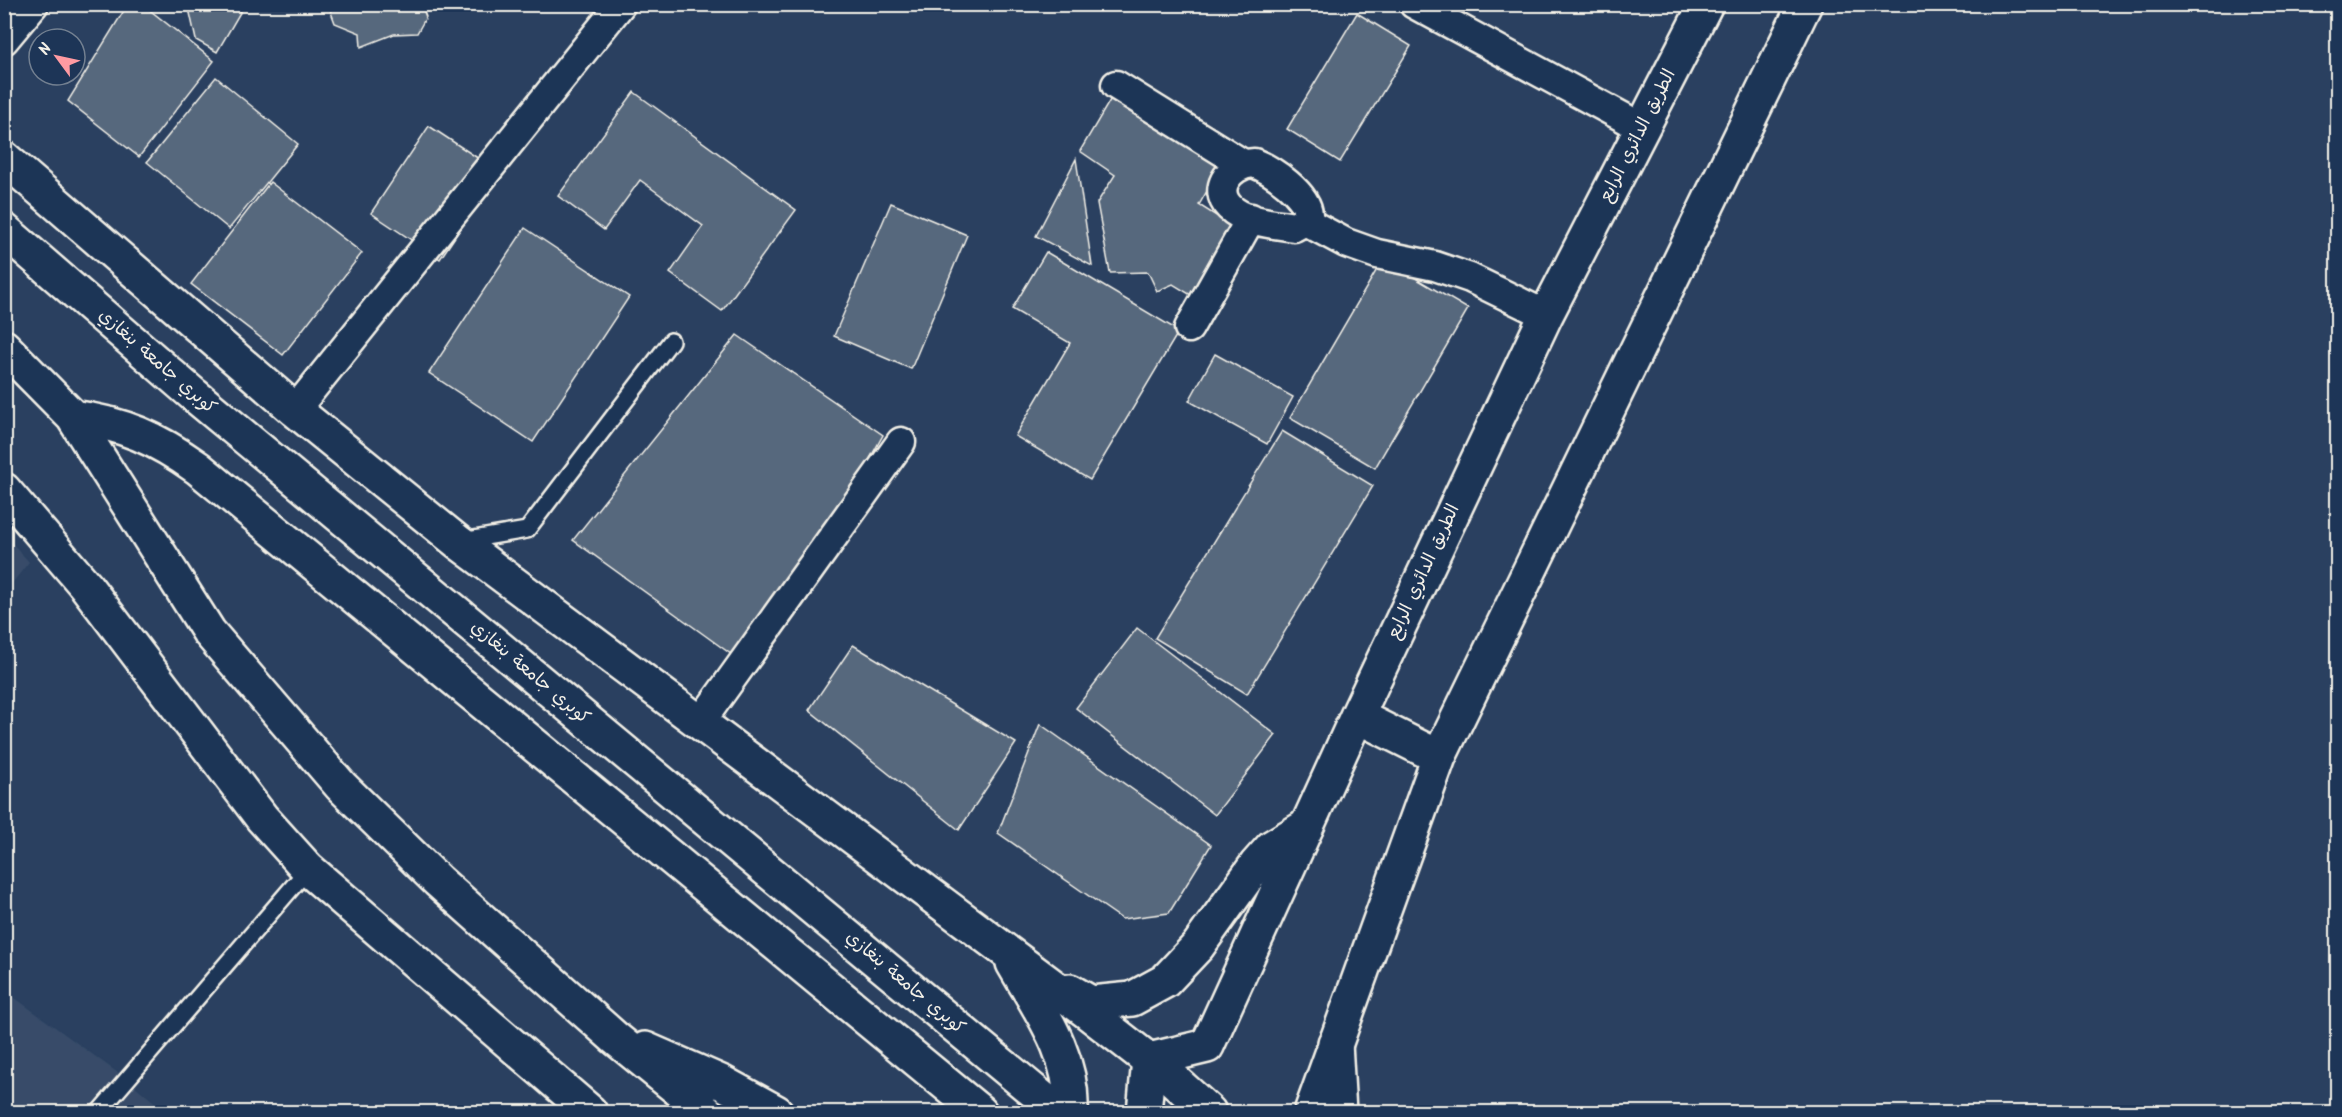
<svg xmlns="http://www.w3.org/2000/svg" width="2342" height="1117" viewBox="0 0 2342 1117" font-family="Kalam,'Playpen Sans Arabic',sans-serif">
	<rect width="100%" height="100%" fill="#2a4060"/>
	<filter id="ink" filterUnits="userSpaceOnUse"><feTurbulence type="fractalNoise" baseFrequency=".0167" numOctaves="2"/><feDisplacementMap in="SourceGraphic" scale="12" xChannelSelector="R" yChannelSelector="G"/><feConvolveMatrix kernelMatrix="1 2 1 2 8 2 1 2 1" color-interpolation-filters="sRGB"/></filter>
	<g filter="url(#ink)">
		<path fill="#374c69" d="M5,535L29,562L5,592Z
			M4,990L129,1081L166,1112H5Z"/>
		<path fill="#56677d" stroke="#f4f1e8" stroke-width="1.5" d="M128,4H142L214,61L139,157L68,101Z
			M188,4H245L217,52L196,40Z
			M328,4H421L426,17L417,33L394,34L361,47L360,33L335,23Z
			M1357,13L1411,46L1340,162L1287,129Z
			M216,77L298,144L229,229L147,162Z
			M634,92L796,210L722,311L670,273L703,226L640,180L604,230L558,196Z
			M1113,95L1224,161L1199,205L1237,229L1199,300L1173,284L1157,291L1148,272L1110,273L1097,203L1115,175L1080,151Z
			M429,126L499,172L440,259L371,213Z
			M1076,159L1092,266L1036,236Z
			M270,182L362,253L283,355L191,284Z
			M891,203L967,235L911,369L834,336Z
			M525,228L629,297L533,442L429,373Z
			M1046,252L1179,331L1090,480L1015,436L1070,343L1012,309Z
			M1383,259L1468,309L1375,468L1290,418Z
			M737,335L883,435L753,670L573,540Z
			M1215,354L1293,397L1267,444L1189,401Z
			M1282,431L1373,486L1247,694L1155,638Z
			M1137,628L1276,735L1215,815L1076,708Z
			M853,645L1016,743L959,830L809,710Z
			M1040,724L1211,845L1169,913L1122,919L998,833Z"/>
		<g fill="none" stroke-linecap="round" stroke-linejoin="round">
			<g stroke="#f4f1e8" stroke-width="20">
				<path id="lane" d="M462,541L527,530L671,341
					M99,1112L308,869"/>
			</g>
			<g stroke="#f4f1e8" stroke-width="33">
				<path id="street" d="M1414,4L1643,128
					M4,40L34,4
					M1116,85L1243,164
					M1254,163C1272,170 1307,194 1308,214L1305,221L1294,227C1276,224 1249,222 1234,211C1209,193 1228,164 1254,163Z
					M1305,221L1346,243L1377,254L1435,266L1470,278L1546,315
					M1189,328L1251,218
					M295,410L621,4
					M699,724L901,442"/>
			</g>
			<g stroke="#f4f1e8" stroke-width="38">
				<path id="secondary" d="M4,490L86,586L262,818L308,869L590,1112"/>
			</g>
			<g stroke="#f4f1e8" stroke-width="38">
				<path id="primary" d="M1357,716L1439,757
					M1144,1112L1149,1060L1207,1046L1357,716L1546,315L1706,4
					M1311,1112L1439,757L1805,4"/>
			</g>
			<g stroke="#f4f1e8" stroke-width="38">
				<path id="highway" d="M4,158L295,410L458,542L1086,1011L1168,1075L1209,1112
					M4,230L194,395L1059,1112
					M4,347L73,417L209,632L341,786L438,881L615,1038L706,1112
					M73,417C124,424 156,438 198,468L980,1112
					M1013,963C1040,1010 1074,1056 1071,1112
					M1070,991L1091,1003L1132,999L1165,981L1198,946L1256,865L1272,847L1307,826
					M1335,1043L1339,1112
					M645,1049L723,1083L776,1112"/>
			</g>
			<use href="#lane" stroke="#1d3557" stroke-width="15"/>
			<use href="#street" stroke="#1d3557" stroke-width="28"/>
			<use href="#secondary" stroke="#1d3557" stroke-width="33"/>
			<use href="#primary" stroke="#1d3557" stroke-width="33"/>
			<use href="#highway" stroke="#1d3557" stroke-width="33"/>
		</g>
	</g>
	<g text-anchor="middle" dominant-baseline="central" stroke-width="4.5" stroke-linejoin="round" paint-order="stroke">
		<g font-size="18" fill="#f4f1e8" stroke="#1d3557">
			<text transform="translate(1638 136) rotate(-63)">الطريق الدائري الرابع</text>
			<text transform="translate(157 362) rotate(41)">كوبري جامعة بنغازي</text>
			<text transform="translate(1424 572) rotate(-65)">الطريق الدائري الرابع</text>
			<text transform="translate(530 673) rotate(40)">كوبري جامعة بنغازي</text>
			<text transform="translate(905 983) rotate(40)">كوبري جامعة بنغازي</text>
		</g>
	</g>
	<rect width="2342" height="1117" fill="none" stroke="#1d3557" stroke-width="24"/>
	<rect x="12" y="12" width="2318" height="1093" fill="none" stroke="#f4f1e8" stroke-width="2" filter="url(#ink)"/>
	<g transform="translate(57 57) rotate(303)"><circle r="28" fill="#1d3557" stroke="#738091" stroke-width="1.5"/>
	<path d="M0-4.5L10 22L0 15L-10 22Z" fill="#ff9aa2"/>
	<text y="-9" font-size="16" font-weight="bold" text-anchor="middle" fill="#f4f1e8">N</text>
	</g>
</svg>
